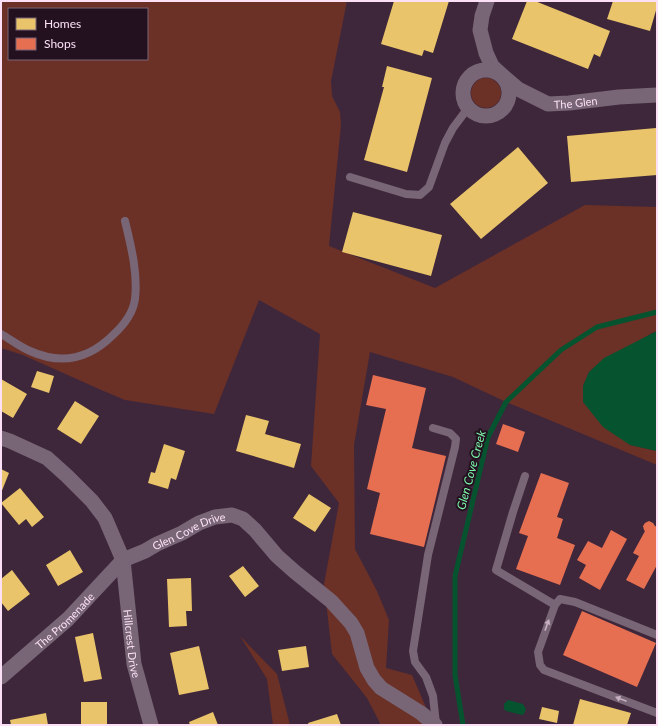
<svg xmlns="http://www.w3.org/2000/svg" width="658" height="726" viewBox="0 0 658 726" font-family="Lato,sans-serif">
	<rect width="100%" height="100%" fill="#3e273b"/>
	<path fill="#6b3026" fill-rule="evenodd" d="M1,1H347L331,81L332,96L340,112L341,125L329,246L435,288L585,205L657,207V331L652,333L589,372L583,386V402L630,445L657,451V465L506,402L453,377L370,352L354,445L355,549L377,591L389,620L386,668L412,675L428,712L421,725H381L367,698L332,654L324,584L339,503L311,466L320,334L259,300L214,414L125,400L99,389L23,355L1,348ZM9,9H147V59H9Z
		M471 93a15 15 0 1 1 30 0a15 15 0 1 1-30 0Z
		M240,636L277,674L290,725H273L267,679Z"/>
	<path fill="#06542f" d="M657,331V451L630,445L603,427L583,402V386L589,372L604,358Z
		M508,700L523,704L526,709L524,714L522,715L506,711L504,709V704Z"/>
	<path fill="#e9c46a" d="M394,1H449L433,53L424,50L422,56L381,44Z
		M527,1H535L610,31L600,57L594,54L588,69L512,39Z
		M613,1H657V7L650,31L607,19Z
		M387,66L432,78L407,172L364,160L384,87H382Z
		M656,128L657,175L571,182L567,136Z
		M518,147L548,183L481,239L450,204Z
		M353,212L442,235L431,276L342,252Z
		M37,371L54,376L49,393L31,387Z
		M1,379L27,394L13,418L1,411Z
		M75,401L99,416L81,444L57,429Z
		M246,415L269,421L265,434L301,444L294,468L236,451Z
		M164,444L185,451L176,480L171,478L168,489L148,483L151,472L155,473Z
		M1,469L9,473L1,493Z
		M20,488L44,517L32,527L26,519L19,525L1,503Z
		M309,494L331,508L315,532L293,518Z
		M70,550L83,572L58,586L46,565Z
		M243,566L259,586L245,597L229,576Z
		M12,570L30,594L8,611L1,602V579Z
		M191,578L192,611H186L187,626L169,627L167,579Z
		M93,633L102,679L84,682L75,637Z
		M199,646L209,689L179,695L170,653Z
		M306,646L309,667L282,671L278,650Z
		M580,699L631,713L627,725H573Z
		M81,702H107V725H81Z
		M542,707L559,711L557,723L539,719Z
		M213,712L218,725H190L189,722Z
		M46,713L48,725H11L10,720Z
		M337,714L341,725H309L308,723Z"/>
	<path fill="#e76f51" d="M373,375L426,388L412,448L446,456L424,547L370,534L380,493L367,489L386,409L366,405Z
		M503,424L525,432L518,452L496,444Z
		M541,473L569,483L557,517L563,519L557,538L575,545L560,585L516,569L528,536L519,533Z
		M649,521L653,523L655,526L657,527V565L644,589L626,580L639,556L633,553L645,531L644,530L643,526L645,523Z
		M611,530L627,539L600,590L579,578L586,565L577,560L588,541L602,548Z
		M582,611L656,643L637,687L563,655Z"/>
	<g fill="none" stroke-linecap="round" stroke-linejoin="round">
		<path stroke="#06542f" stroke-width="5" d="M463,725L455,675V576L488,437L506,402L561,350L597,327L657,312"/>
		<path stroke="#786575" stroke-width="8" d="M350,177L406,194L420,195L429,187L445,143L453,128L468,108
			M1,334C10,339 20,347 30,351C61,365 89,359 113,335C124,325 133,314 135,299C138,273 131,246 125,221
			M433,428L450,433L456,439L455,447L428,555L413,651L415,662L426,677L433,696L436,724
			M525,476L513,512L496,570L555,605
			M657,635L575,602L560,599L555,605L538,652L540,665L544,670L657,713"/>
		<g stroke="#786575" stroke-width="15">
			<path id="s1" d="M487,1L482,16L480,30L486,53L492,66L503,76L518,89L548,104L569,103L619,97L657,95"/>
			<circle cx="486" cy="93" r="23"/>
			<path id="s2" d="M1,438L10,441L47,458L67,476L92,501L105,518L123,560L145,551L157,544L182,533L199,523L215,517L232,515L243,519L255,530L277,556L295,572L331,601L351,623L357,633L367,668L374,680L381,688L421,713L435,725"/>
			<path id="s3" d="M123,560L134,664L151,725"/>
			<path id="s4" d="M1,677L68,619L123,560"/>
		</g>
	</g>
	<defs><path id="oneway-solid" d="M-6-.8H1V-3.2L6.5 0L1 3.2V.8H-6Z"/></defs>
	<g fill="#c7afc2">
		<use href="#oneway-solid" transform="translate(547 625) rotate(-70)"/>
		<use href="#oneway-solid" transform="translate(621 699) rotate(-159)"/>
	</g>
	<g text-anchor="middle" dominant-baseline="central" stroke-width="4" stroke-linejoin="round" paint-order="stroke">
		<g font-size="11" fill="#fce1f6" stroke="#231120">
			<text stroke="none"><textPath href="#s1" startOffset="164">The Glen</textPath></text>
			<text stroke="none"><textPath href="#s2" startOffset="252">Glen Cove Drive</textPath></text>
			<text stroke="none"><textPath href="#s4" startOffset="85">The Promenade</textPath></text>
			<text stroke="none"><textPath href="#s3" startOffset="84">Hillcrest Drive</textPath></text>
		</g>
		<g font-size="12" font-style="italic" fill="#7cfaaa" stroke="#231120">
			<text transform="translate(471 470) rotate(-75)">Glen Cove Creek</text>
		</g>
	</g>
	<rect width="658" height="726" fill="none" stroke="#fce1f6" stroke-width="4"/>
	<rect x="8" y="8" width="140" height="52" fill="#231120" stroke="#7a6476"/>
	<rect x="16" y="18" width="20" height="12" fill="#e9c46a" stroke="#7a6476"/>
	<text x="44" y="28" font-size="12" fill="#fce1f6">Homes</text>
	<rect x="16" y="38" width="20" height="12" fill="#e76f51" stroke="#7a6476"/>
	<text x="44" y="48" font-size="12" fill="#fce1f6">Shops</text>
</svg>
